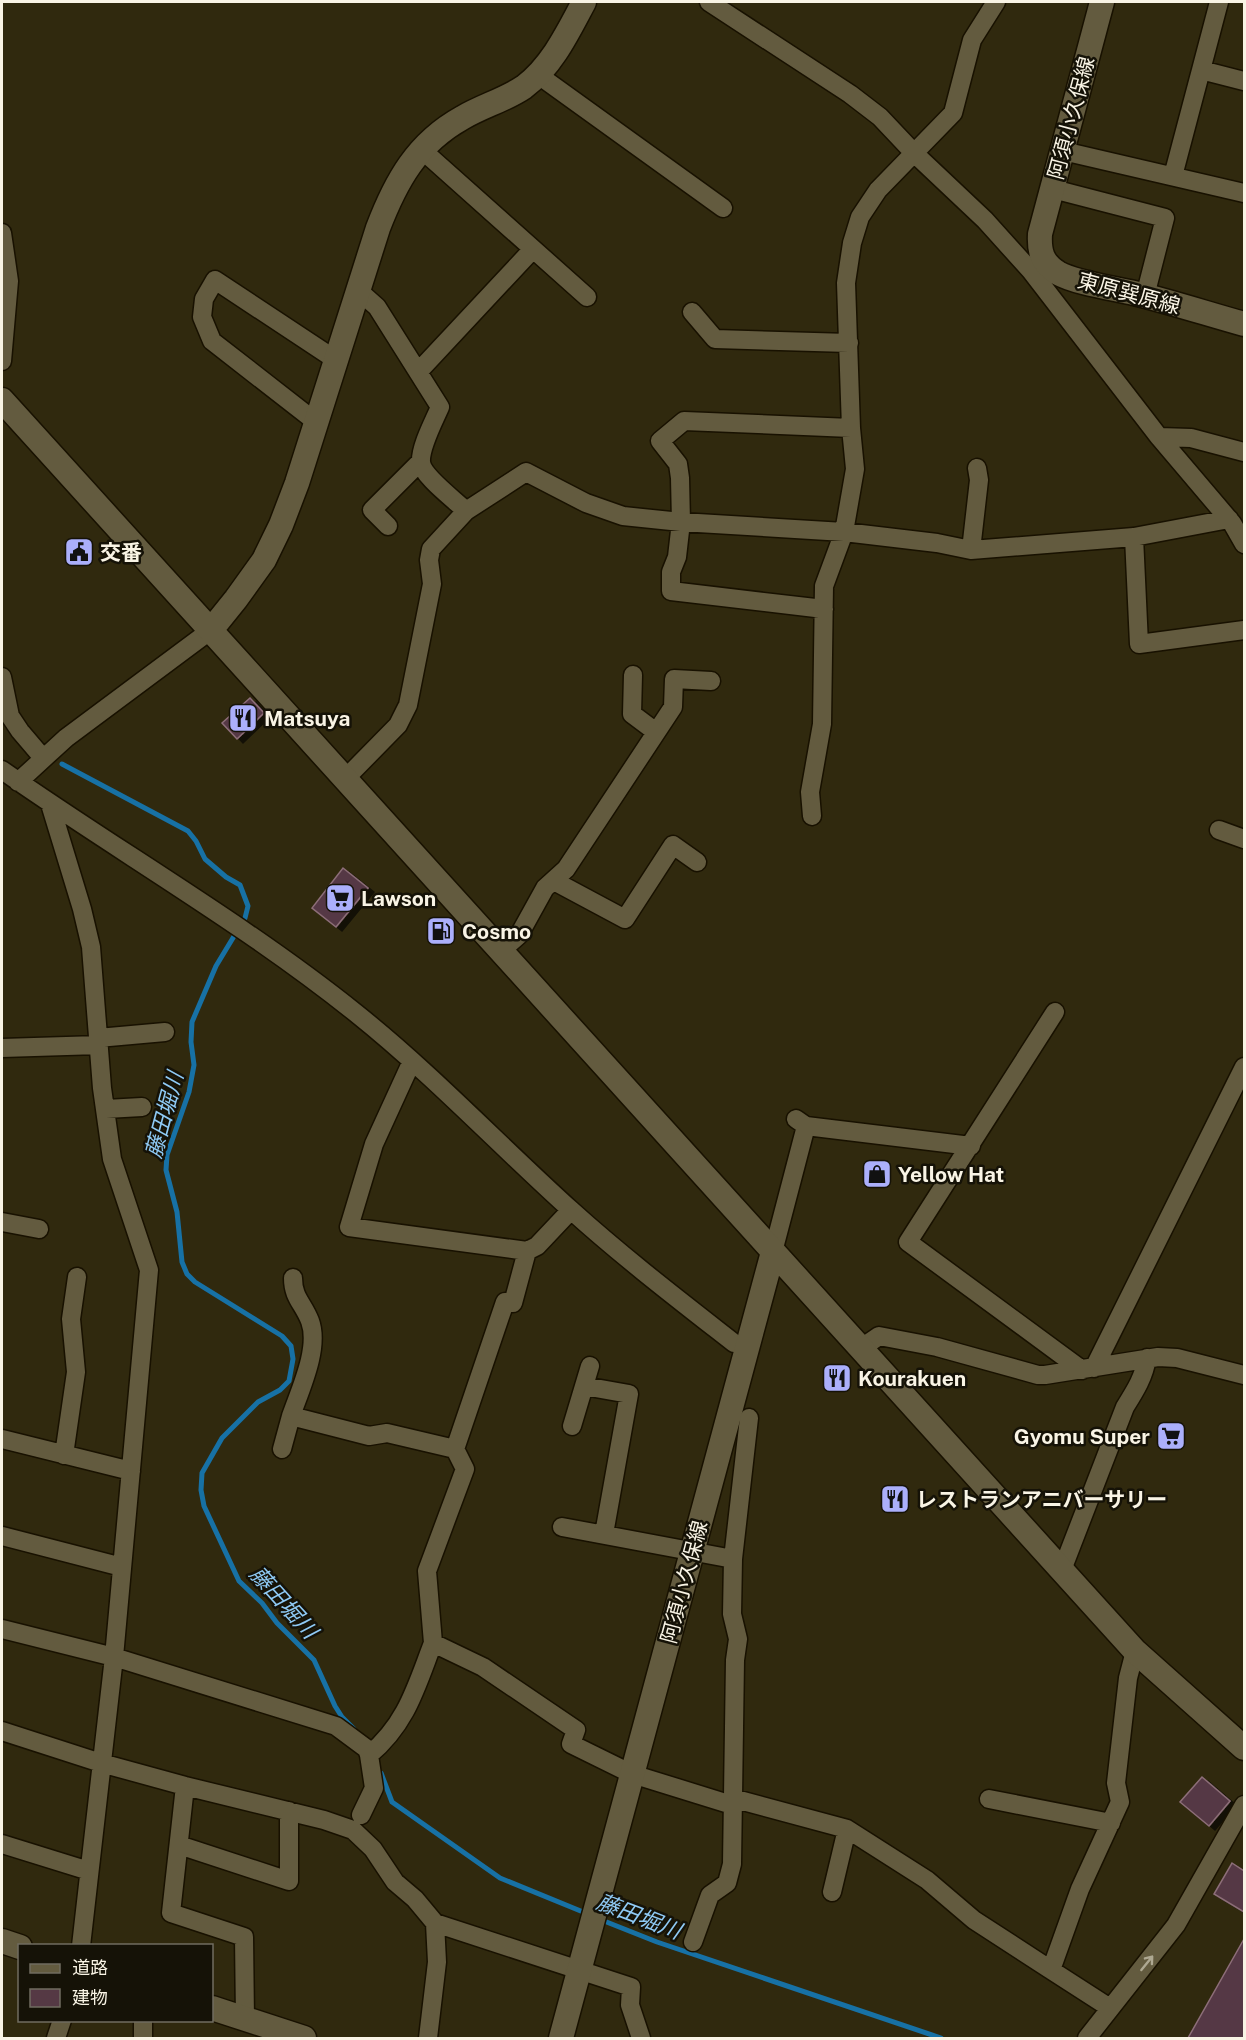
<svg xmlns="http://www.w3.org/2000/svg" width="1246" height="2040" viewBox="0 0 1246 2040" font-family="'Public Sans','Noto Sans JP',sans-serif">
	<defs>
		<filter id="shadow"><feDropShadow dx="6" dy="4" stdDeviation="0" flood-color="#0009"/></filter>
	</defs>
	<rect width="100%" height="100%" fill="#30290e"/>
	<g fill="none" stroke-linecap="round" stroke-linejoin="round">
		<path stroke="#1771a5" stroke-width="5" d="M62,764L188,831L196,841L205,859L226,877L240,885L248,906L245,918L216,966L192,1022L191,1042L194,1065L189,1092L167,1155L166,1170L177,1212L182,1262L187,1274L195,1282L282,1336L291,1346L293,1359L289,1381L280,1390L258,1402L222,1438L202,1473L201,1490L204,1506L239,1581L262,1603L277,1623L314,1660L335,1706L342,1717L354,1729
			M381,1773L392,1802L500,1878L588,1914
			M599,1919L657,1942L941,2038"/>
	</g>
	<path fill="#553944" stroke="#8d6e79" stroke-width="1.5" filter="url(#shadow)" d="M250,698L264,713L237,739L222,723Z
		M343,868L368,888L336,927L312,908Z
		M1202,1777L1230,1801L1209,1826L1180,1802Z
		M1232,1863L1244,1871V1912L1214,1894Z
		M1244,1939V2038H1188Z"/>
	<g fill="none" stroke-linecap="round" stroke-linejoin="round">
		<g stroke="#181100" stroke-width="21">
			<path id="minor" d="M709,2L850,94L880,117L914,153L985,220L1031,271L1159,437L1232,523L1244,544
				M1201,70L1244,81
				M537,74L723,208
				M421,149L587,297
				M1063,151L1244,193
				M1173,176L1219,2
				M1053,189L1165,218L1145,296
				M2,233L9,281L2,361
				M692,312L715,339L849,343
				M419,371L533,249
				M316,422L212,341L202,317L204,299L215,280L336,360
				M1159,437L1191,438L1244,452
				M466,511L526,472L586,503L623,516L681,522L844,532L937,543L971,550L1134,537L1229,519
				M388,526L372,510L421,461
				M1134,537L1139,644L1244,630
				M971,550L979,480L977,468
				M824,609L671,591V572L677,557L681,522L680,478L678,464L660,441L684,421L851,428
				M633,675L632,714L656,732
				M2,677L10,716L20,731L43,758
				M2,770C119,852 245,924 357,1014C432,1074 499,1145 571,1210C623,1257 679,1300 734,1343
				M345,779L398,725L408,705L432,584L429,560L431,549L466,511C455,500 422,476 421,462C420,447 434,421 440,407L377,307L359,291
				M18,782L66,738L211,630
				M50,804L82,909L91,947L102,1088L112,1159L149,1270L114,1657L81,1946
				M812,816L810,792L822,724L824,586L844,532L855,469L851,428L846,283L852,243L860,217L878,190L953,113L972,40L996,2
				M1219,830L1244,839
				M554,881L625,919L673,845L697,862
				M501,951L519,935L545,888L566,869L673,707L674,679L711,681
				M1055,1012L908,1242L1082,1370
				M98,1038L165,1032
				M2,1048L99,1045
				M412,1061L374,1144L349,1227L527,1251L537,1246L571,1210
				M106,1109L142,1107
				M796,1119L806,1126L971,1146
				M2,1222L39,1229
				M773,1252L806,1126
				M293,1278C293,1298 303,1303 310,1321C320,1348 300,1390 291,1416L369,1436L387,1433L455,1449L465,1469L427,1571L433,1643L483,1667L576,1730L571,1744L632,1774L732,1805
				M860,1349L879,1336L937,1347L1038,1375H1045L1158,1357L1177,1358L1244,1375
				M1094,1368L1244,1067
				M584,1386L629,1394L604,1534
				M572,1426L590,1366
				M2,1439L131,1471
				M282,1449L291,1416
				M455,1449L505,1302L513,1303L527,1251
				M64,1455L76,1372L71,1319L77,1277
				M562,1527L733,1559
				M2,1536L122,1567
				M1062,1570L1125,1407C1135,1391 1144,1377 1147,1358
				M2,1629L114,1657L336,1726L367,1749L369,1755
				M2,1731L101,1763L185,1786L324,1820L353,1830L373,1849L395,1882L415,1899L435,1923L631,1987L630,2005L641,2038
				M185,1786L171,1913L244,1937L245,2020
				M732,1798L847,1829L927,1880L974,1920L1051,1970
				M989,1799L1111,1823
				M361,1815L374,1788L369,1755C407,1723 416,1687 433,1643
				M2,1844L89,1871
				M179,1845L289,1881V1811
				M832,1892L847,1829
				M693,1942L710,1895L727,1883L732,1864L735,1660L738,1639L732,1614L733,1559L749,1418
				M1110,2008L1051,1970L1080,1889L1120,1802L1116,1783L1128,1678L1135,1651
				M56,2038L62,2020
				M143,2038V2020
				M428,2038L437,1962L435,1923
				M1087,2038L1176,1925L1244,1805"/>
		</g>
		<g stroke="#181100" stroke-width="27">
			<path id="tertiary" d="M1102,2L1040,234C1039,252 1042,263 1058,273C1076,283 1112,288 1134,293C1171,302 1208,314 1244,324
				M2,400L1135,1651L1244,1748
				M211,630L236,599L264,560L281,525L297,483L378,228C396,181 417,143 462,118C482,106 505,100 524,87C552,66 568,32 584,2
				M2,1941L20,1947
				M212,2008L304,2038
				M561,2038L773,1252"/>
		</g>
		<use href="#minor" stroke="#635b3f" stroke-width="18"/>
		<use href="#tertiary" stroke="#635b3f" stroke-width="24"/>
	</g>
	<defs><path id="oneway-shaft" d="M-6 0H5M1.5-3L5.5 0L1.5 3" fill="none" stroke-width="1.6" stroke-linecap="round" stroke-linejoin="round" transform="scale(1.5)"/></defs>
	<use stroke="#aea892" href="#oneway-shaft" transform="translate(1147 1963) rotate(-51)"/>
	<defs>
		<g id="civic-square" transform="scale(1.5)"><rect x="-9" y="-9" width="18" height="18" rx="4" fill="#abaffb" stroke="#151207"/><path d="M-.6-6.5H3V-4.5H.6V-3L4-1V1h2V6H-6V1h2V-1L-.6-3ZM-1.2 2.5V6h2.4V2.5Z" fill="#111"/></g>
		<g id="restaurant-square" transform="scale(1.5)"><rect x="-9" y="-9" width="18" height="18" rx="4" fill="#abaffb" stroke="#151207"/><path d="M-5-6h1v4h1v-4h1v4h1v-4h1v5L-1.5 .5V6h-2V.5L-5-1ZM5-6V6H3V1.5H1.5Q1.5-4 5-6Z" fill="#111"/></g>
		<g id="supermarket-square" transform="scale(1.5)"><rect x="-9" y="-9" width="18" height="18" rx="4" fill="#abaffb" stroke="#151207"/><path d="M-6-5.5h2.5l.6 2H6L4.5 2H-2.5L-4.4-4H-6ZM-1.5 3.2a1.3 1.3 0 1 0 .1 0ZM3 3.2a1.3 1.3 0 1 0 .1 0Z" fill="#111"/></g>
		<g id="fuel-square" transform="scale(1.5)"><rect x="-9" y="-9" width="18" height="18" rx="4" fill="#abaffb" stroke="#151207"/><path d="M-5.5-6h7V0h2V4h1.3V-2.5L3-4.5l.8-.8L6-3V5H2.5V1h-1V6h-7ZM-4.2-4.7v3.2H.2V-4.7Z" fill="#111"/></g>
		<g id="shop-square" transform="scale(1.5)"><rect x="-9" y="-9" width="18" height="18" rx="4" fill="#abaffb" stroke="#151207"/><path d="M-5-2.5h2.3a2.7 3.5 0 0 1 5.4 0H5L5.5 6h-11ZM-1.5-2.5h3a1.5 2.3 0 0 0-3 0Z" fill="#111"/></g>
	</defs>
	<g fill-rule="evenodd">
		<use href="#civic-square" x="79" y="552"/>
		<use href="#restaurant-square" x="243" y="718"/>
		<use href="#supermarket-square" x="340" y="898"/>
		<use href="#fuel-square" x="441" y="931"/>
		<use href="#shop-square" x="877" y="1174"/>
		<use href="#restaurant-square" x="837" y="1378"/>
		<use href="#supermarket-square" x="1171" y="1436"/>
		<use href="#restaurant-square" x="895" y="1499"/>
	</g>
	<g text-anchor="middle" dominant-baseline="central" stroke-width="5" stroke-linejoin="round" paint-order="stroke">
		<g font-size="21" fill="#f9f4e5" stroke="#151207">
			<text transform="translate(1071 118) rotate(-75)">阿須小久保線</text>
			<text transform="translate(1129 293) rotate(15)">東原巽原線</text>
			<text transform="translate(684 1582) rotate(-75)">阿須小久保線</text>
		</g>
		<g font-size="21" font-weight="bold" fill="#f9f4e5" stroke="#151207" text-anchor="start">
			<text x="100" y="552">交番</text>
			<text x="264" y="718">Matsuya</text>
			<text x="361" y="898">Lawson</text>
			<text x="462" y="931">Cosmo</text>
			<text x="898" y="1174">Yellow Hat</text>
			<text x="858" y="1378">Kourakuen</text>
			<text x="1150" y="1436" text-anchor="end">Gyomu Super</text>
			<text x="916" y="1499">レストランアニバーサリー</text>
		</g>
		<g font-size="22" font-style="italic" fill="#8fcaf5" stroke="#151207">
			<text transform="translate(164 1115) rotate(-75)">藤田堀川</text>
			<text transform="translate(284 1602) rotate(48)">藤田堀川</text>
			<text transform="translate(639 1916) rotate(21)">藤田堀川</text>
		</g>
	</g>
	<rect width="1246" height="2040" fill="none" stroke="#f9f4e5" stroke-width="6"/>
	<rect x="18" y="1944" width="195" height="78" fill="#151207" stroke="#706c60" stroke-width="1.5"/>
	<rect x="30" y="1964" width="30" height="9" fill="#635b3f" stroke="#706c60" stroke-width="1.5"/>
	<text x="72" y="1974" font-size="18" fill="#f9f4e5">道路</text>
	<rect x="30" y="1989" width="30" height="18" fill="#553944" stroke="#706c60" stroke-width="1.5"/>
	<text x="72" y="2004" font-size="18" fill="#f9f4e5">建物</text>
</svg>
